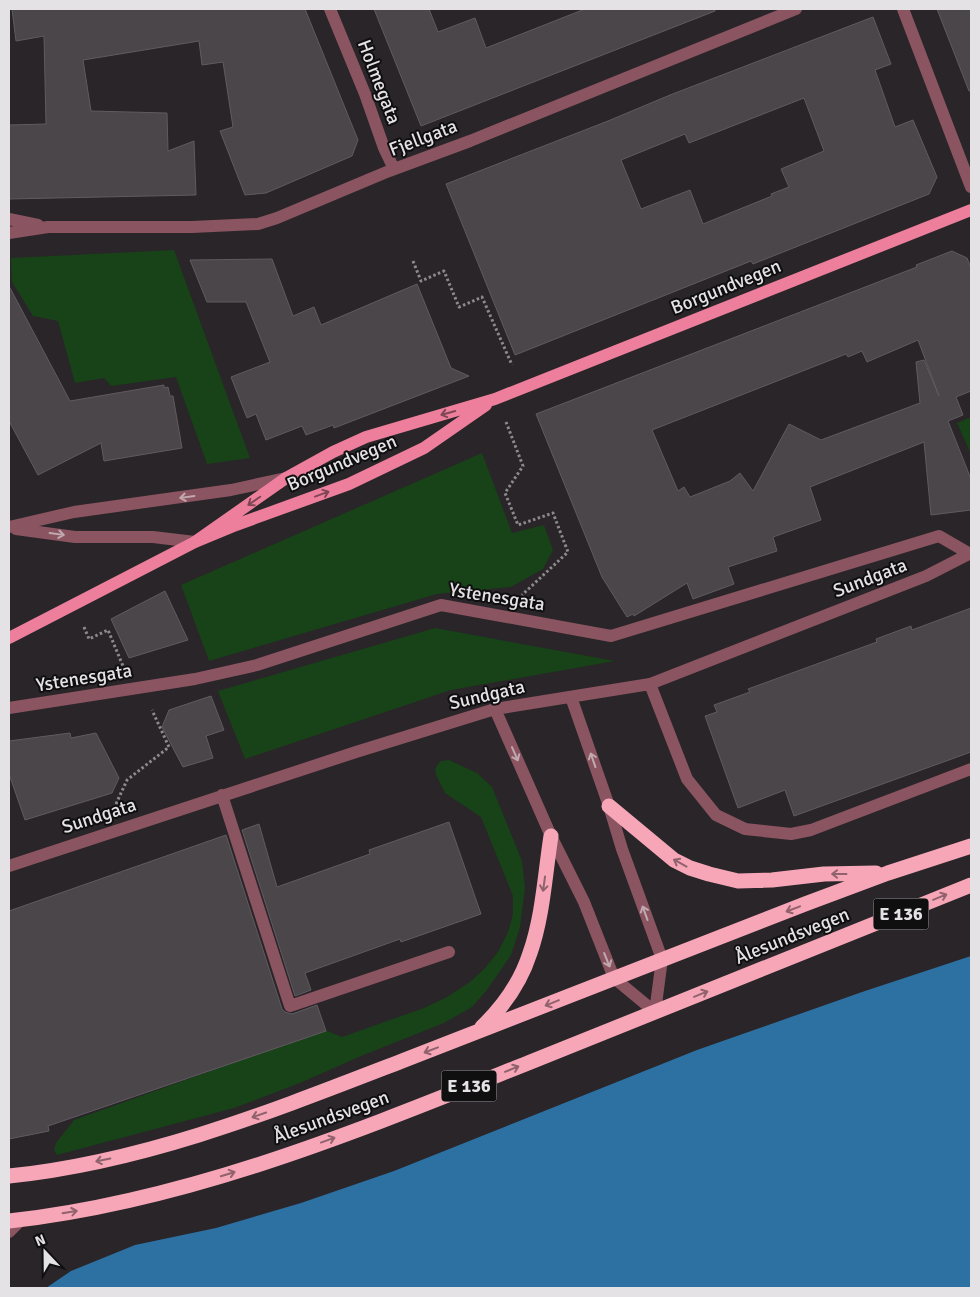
<svg xmlns="http://www.w3.org/2000/svg" width="980" height="1297" viewBox="0 0 980 1297" font-family="Signika,sans-serif">
	<rect width="100%" height="100%" fill="#292529"/>
	<path fill="#184217" d="M174,250L250,458L207,464L176,377L111,386L104,378L75,383L58,321L33,316L12,282L11,258Z
		M971,417V454L957,423Z
		M482,453L512,533L544,525L553,550L543,569L511,587L437,594L209,661L181,585Z
		M435,628L615,661L451,690L245,759L218,691Z
		M449,760L477,773L492,787L522,861L525,888L520,927L511,955L487,990L472,1007L444,1023L361,1056L300,1083L234,1108L57,1155L54,1150L56,1143L74,1120L325,1030L342,1037L424,1008L447,997L470,982L485,968L498,952L508,932L513,914V896L481,817L445,793L436,775L435,769L438,764L441,761Z"/>
	<path fill="#2d71a3" d="M971,956V1288H46L71,1271L135,1245L216,1228L301,1203L394,1171L697,1050L865,991Z"/>
	<path fill="#4b464a" stroke="#605b60" fill-rule="evenodd" d="M12,9H305L358,140L352,156L266,193L245,195L220,131L233,127L223,62L202,65L199,41L83,60L91,111L167,113L168,151L194,141L196,195L9,199V125L46,124L44,36L16,41Z
		M374,9H429L438,32L475,18L486,48L585,9H715V11L421,126Z
		M937,9H971V91H969Z
		M873,17L891,64L875,70L895,127L913,120L937,177L929,194L753,264L751,261L515,355L446,184L608,121L670,95ZM804,98L824,151L781,169L789,187L771,194L772,196L703,224L690,190L641,209L621,160L685,134L689,143Z
		M952,251L967,258L971,268V391L956,397L963,415L948,421L971,479V510L931,515L924,442L810,487L821,520L773,537L777,551L728,567L734,584L693,599L687,583L634,616L633,614L627,617L602,577L536,414L917,267L916,265ZM918,340L939,396L924,360L916,362L920,403L821,440L789,424L753,491L740,473L730,481L690,497L684,487L678,491L652,430L846,354L848,357L862,351L867,362Z
		M272,259L293,316L314,307L321,325L417,284L451,368L469,376L334,428L333,425L306,435L302,426L266,440L256,414L247,418L231,377L270,362L246,302H207L190,260Z
		M9,286L70,401L164,385V388L168,387L170,396H173L182,448L104,461L101,443L38,475L9,421Z
		M165,591L188,640L129,658L111,619Z
		M971,608V752L794,816L785,790L738,808L705,716L717,712L714,705L750,692L748,689L877,642L876,639L911,626L912,630Z
		M211,696L224,730L206,736L213,758L183,767L162,727L169,710Z
		M70,733L71,738L96,733L119,778L112,793L25,820L9,774V741Z
		M449,822L481,914L401,942L400,939L305,973L311,990L295,996L242,830L259,824L277,887L370,854L369,850Z
		M226,835L282,1009L285,1012L292,1014L317,1005L326,1031L48,1126L49,1131L9,1139V911Z"/>
	<g fill="none" stroke-linecap="round" stroke-linejoin="round">
		<path stroke="#8d8a8d" stroke-width="3" stroke-dasharray="2.5 2.5" stroke-linecap="butt" d="M413,261L421,281L444,271L459,307L482,297L512,365
			M506,422L523,466L505,493L518,525L553,513L568,552L522,595
			M84,627L89,639L108,630L123,666
			M116,804L127,780L169,747L152,710"/>
		<path stroke="#8a5461" stroke-width="12" d="M330,9L365,94L384,148L394,169
			M903,9L971,187
			M9,219L38,225
			M9,233L48,227H192L258,224L277,218L389,171L470,141L796,9
			M9,527L74,512L231,490L286,478
			M16,529L75,537H153L195,542
			M650,684L687,779L716,815L745,829L791,834L811,830L971,769
			M571,697L609,806L622,849L662,959L655,1012
			M9,708L195,679L257,665L441,605L611,636L939,536L970,554
			M495,709L551,836L584,902L614,978L655,1012
			M222,795L290,1006L449,952
			M9,866L356,752L495,709L650,684L926,576L971,553
			M9,1232L22,1219"/>
		<path stroke="#ee7f9c" stroke-width="12" d="M195,542L286,478L333,452L366,437L495,399L971,210
			M9,638L195,542L236,525L349,484L424,448L486,405"/>
		<path stroke="#f7a6b8" stroke-width="15" d="M609,806L674,860L690,868L709,874L738,881L772,880L824,874L876,873
			M482,1027C503,1007 521,981 530,953C543,916 545,874 551,836
			M9,1176C146,1162 275,1110 402,1061C537,1009 671,956 805,904L888,873L971,846
			M9,1221C190,1201 360,1130 528,1063C676,1004 824,945 971,885"/>
	</g>
	<defs><path id="oneway-shaft" d="M-6 0H5M1.5-3L5.5 0L1.5 3" fill="none" stroke-width="1.6" stroke-linecap="round" stroke-linejoin="round" transform="scale(1.25)"/></defs>
	<g stroke="#7f4756">
		<use href="#oneway-shaft" transform="translate(448 413) rotate(164)"/>
		<use href="#oneway-shaft" transform="translate(322 494) rotate(-20)"/>
		<use href="#oneway-shaft" transform="translate(254 501) rotate(145)"/>
	</g>
	<g stroke="#c1a9b0">
		<use href="#oneway-shaft" transform="translate(187 497) rotate(172)"/>
		<use href="#oneway-shaft" transform="translate(57 534) rotate(8)"/>
		<use href="#oneway-shaft" transform="translate(515 754) rotate(66)"/>
		<use href="#oneway-shaft" transform="translate(593 760) rotate(-109)"/>
		<use href="#oneway-shaft" transform="translate(645 913) rotate(-110)"/>
		<use href="#oneway-shaft" transform="translate(607 960) rotate(68)"/>
	</g>
	<g stroke="#8f626c">
		<use href="#oneway-shaft" transform="translate(680 863) rotate(-151)"/>
		<use href="#oneway-shaft" transform="translate(839 874) rotate(180)"/>
		<use href="#oneway-shaft" transform="translate(544 884) rotate(98)"/>
		<use href="#oneway-shaft" transform="translate(940 897) rotate(-22)"/>
		<use href="#oneway-shaft" transform="translate(793 909) rotate(159)"/>
		<use href="#oneway-shaft" transform="translate(701 994) rotate(-22)"/>
		<use href="#oneway-shaft" transform="translate(552 1003) rotate(158)"/>
		<use href="#oneway-shaft" transform="translate(431 1050) rotate(159)"/>
		<use href="#oneway-shaft" transform="translate(512 1069) rotate(-22)"/>
		<use href="#oneway-shaft" transform="translate(259 1115) rotate(161)"/>
		<use href="#oneway-shaft" transform="translate(328 1140) rotate(-20)"/>
		<use href="#oneway-shaft" transform="translate(103 1160) rotate(168)"/>
		<use href="#oneway-shaft" transform="translate(228 1174) rotate(-17)"/>
		<use href="#oneway-shaft" transform="translate(70 1212) rotate(-9)"/>
	</g>
	<g text-anchor="middle" dominant-baseline="central" stroke-width="4" stroke-linejoin="round" paint-order="stroke">
		<g fill="#100f10" stroke="#a5a3a5" stroke-width="1">
			<rect x="873.5" y="898.5" width="55" height="31" rx="4"/>
			<rect x="441.5" y="1070.5" width="55" height="31" rx="4"/>
		</g>
		<g font-size="18" font-weight="bold" fill="#e5e2e5">
			<text x="901" y="914">E 136</text>
			<text x="469" y="1086">E 136</text>
		</g>
		<g font-size="19" fill="#e5e2e5" stroke="#100f10">
			<text transform="translate(379 82) rotate(69)">Holmegata</text>
			<text transform="translate(423 138) rotate(-21)">Fjellgata</text>
			<text transform="translate(726 287) rotate(-22)">Borgundvegen</text>
			<text transform="translate(342 463) rotate(-23)">Borgundvegen</text>
			<text transform="translate(870 578) rotate(-21)">Sundgata</text>
			<text transform="translate(497 597) rotate(9)">Ystenesgata</text>
			<text transform="translate(84 678) rotate(-9)">Ystenesgata</text>
			<text transform="translate(487 695) rotate(-13)">Sundgata</text>
			<text transform="translate(99 816) rotate(-18)">Sundgata</text>
			<text transform="translate(792 936) rotate(-22)">Ålesundsvegen</text>
			<text transform="translate(331 1117) rotate(-20)">Ålesundsvegen</text>
		</g>
	</g>
	<rect width="980" height="1297" fill="none" stroke="#e5e2e5" stroke-width="20"/>
	<g transform="translate(45 1252) rotate(338)" stroke="#100f10" stroke-width="4" paint-order="stroke">
	<path d="M0-4L9 19L0 12L-9 19Z" fill="#e5e2e5"/>
	<text y="-8" font-size="14" font-weight="bold" text-anchor="middle" fill="#e5e2e5">N</text>
	</g>
</svg>
